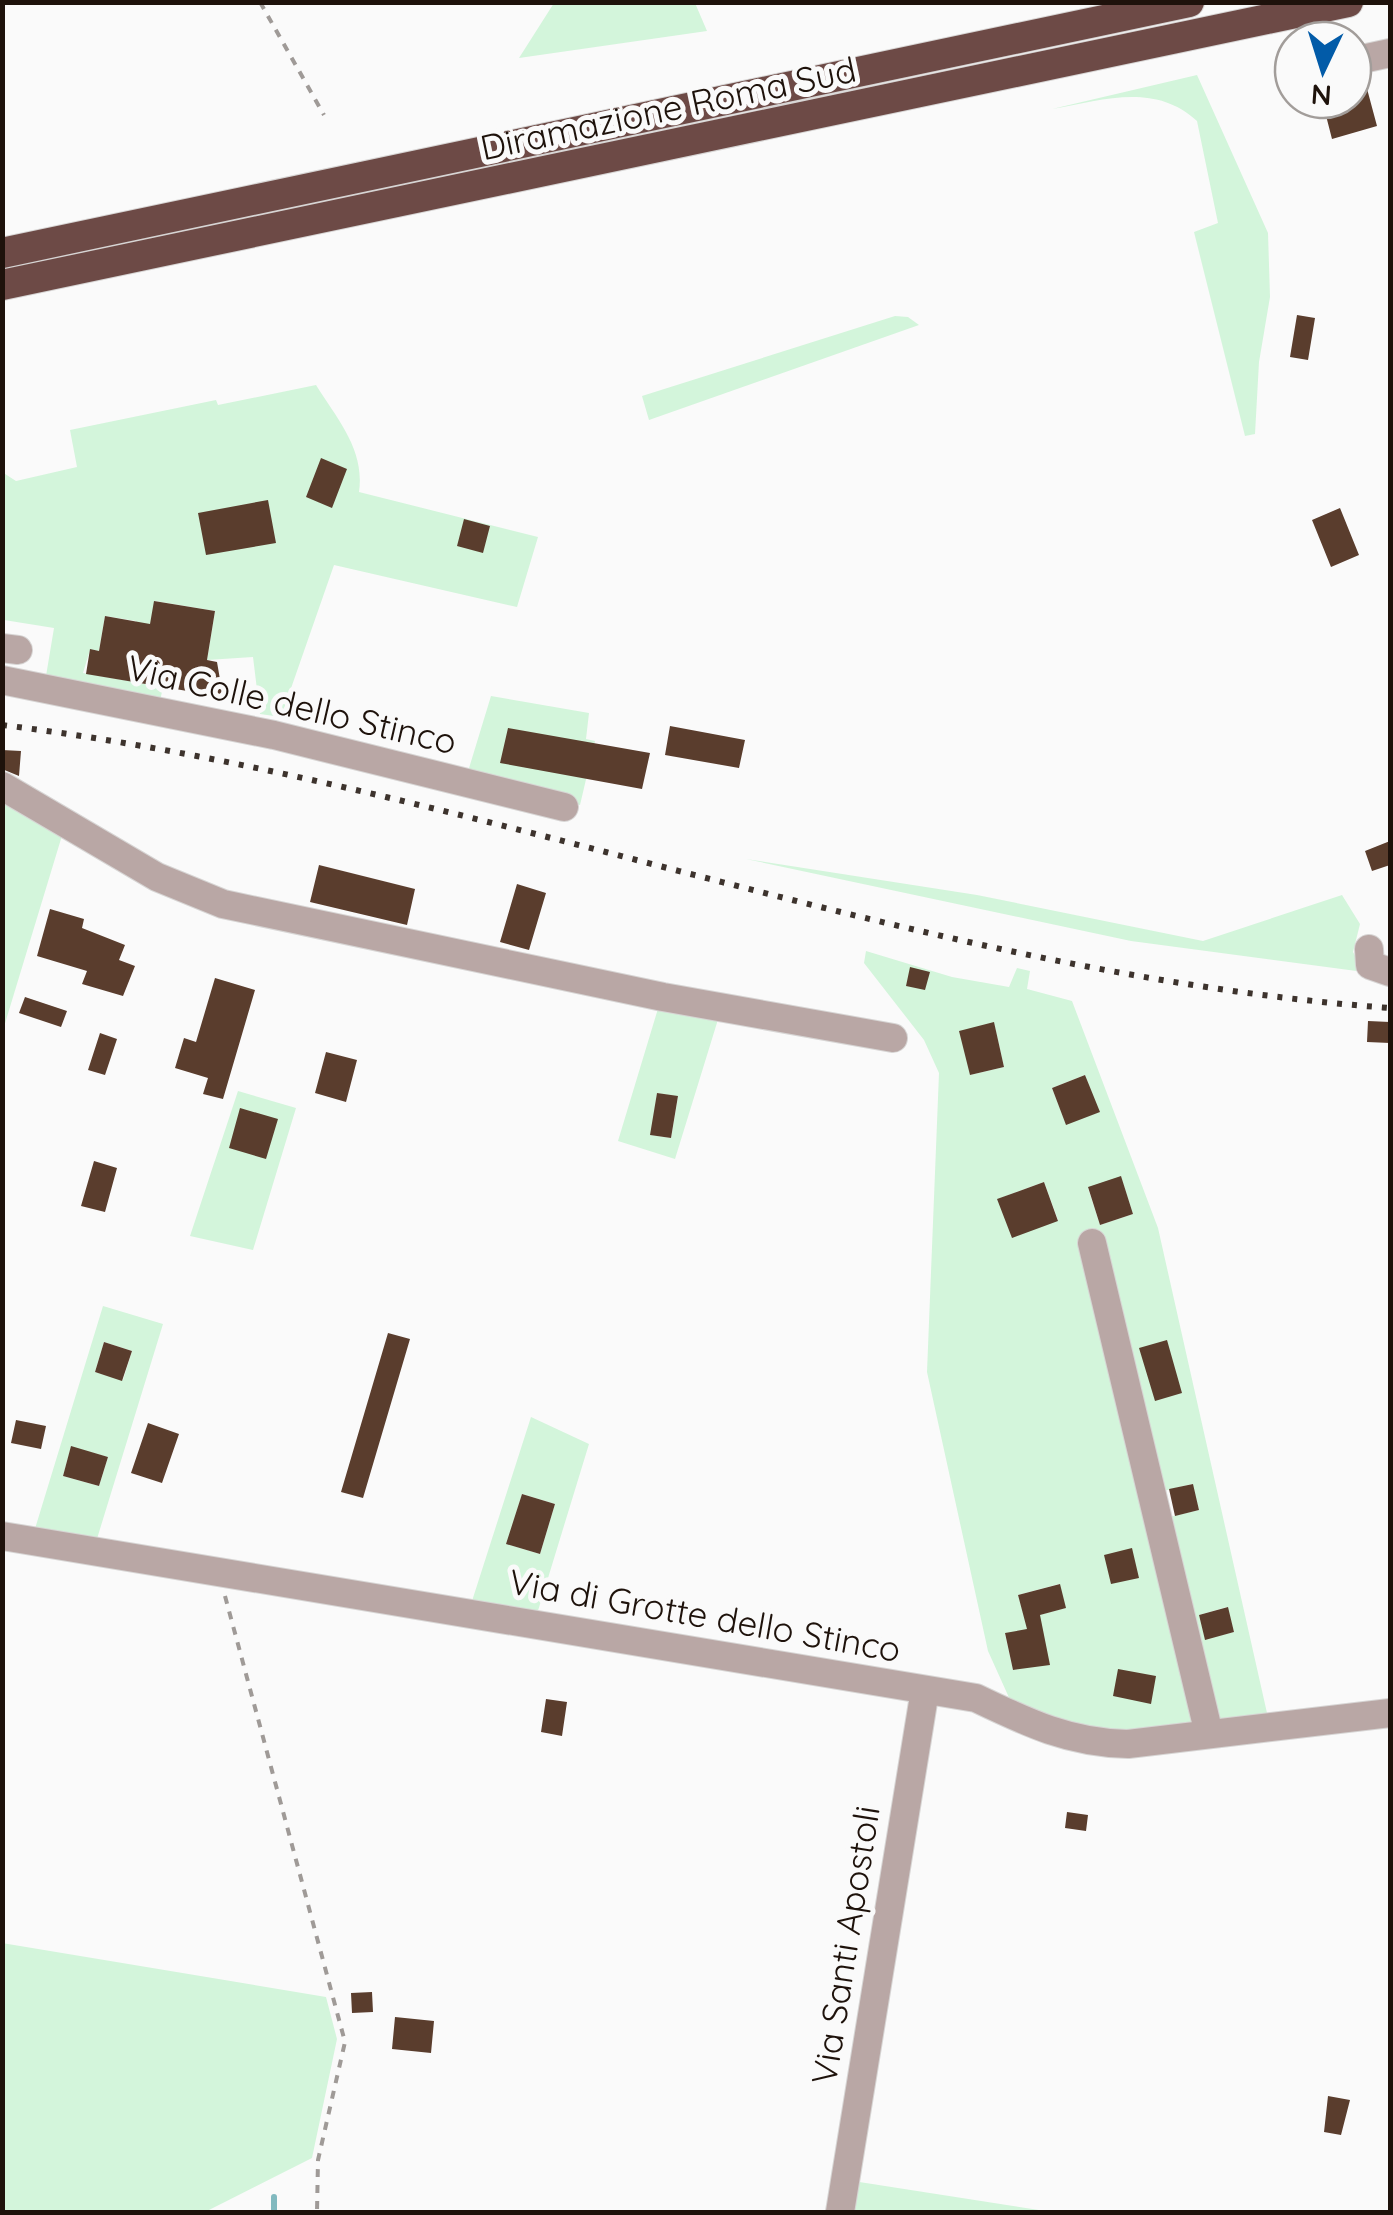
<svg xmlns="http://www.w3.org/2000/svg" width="1393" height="2215" viewBox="0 0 1393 2215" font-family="Quicksand,sans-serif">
	<rect width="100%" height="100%" fill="#fafafa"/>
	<path fill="#d3f5db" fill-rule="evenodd" d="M554,3H695L707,31L519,58Z
		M1197,75L1268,233L1270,297L1259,362L1255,434L1245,436L1194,232L1218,223L1197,121C1155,82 1103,100 1052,109Z
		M895,316L908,317L919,325L649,420L642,396Z
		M316,385C338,420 365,450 359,492L538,537L517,607L334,565L281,717L260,714L253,657L207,660L215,611L155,601L148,636L130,656L136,621L105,616L99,651L90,650L83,673L163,687L160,701L45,682L54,628L4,620L2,472L16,481L77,467L70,430L216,400L218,405Z
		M491,696L589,713L586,739L595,741L580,805L466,778Z
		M3,795L64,829L3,1030Z
		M746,859L977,895L1203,941L1342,895L1360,924L1353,952L1364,972L1131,941Z
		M866,951L952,977L1009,987L1017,968L1030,971L1027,989L1072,1001L1158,1228L1267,1713L1138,1732L1068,1727L1011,1702L988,1651L927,1372L939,1073L924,1040L864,963ZM994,1023L1004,1067L970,1075ZM1085,1075L1099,1112L1066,1124L1052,1088ZM1121,1177L1133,1214L1100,1225L1088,1188ZM1044,1182L1058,1220L1012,1237L998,1199ZM1192,1484L1199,1510L1169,1517L1163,1491ZM1059,1584L1065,1608L1025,1619L1018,1595ZM1227,1607L1234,1632L1205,1639L1199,1615ZM1005,1634L1049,1662L1013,1670Z
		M660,1002L720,1013L675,1159L618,1141ZM657,1093L678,1097L671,1138L651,1135Z
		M238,1091L296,1108L253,1250L190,1236Z
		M103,1306L163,1324L96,1542L34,1532ZM104,1342L132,1351L123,1380L95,1372ZM71,1447L108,1457L99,1486L63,1476Z
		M531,1417L589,1444L537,1614L472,1601ZM522,1494L555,1504L540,1554L507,1544Z
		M2,1943L326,1997L337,2039L312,2158L205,2212H3Z
		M853,2181L1052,2212H848Z"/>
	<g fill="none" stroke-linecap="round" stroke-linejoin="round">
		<path stroke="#81b9bf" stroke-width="6" d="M274,2197V2212"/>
	</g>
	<path fill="#5a3d2d" d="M1366,85L1377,126L1332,139L1322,100H1353V88Z
		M1297,315L1315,318L1308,360L1290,357Z
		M321,458L347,469L332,508L306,497Z
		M268,500L276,543L206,555L198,513Z
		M1340,508L1359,555L1331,567L1312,520Z
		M464,519L490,526L483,553L457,546Z
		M154,601L215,611L207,660L217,662L223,697L86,674L90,649L99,651L105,616L150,624Z
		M670,726L745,740L739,768L665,755Z
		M508,728L650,753L642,789L500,763Z
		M2,750L21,751L19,776L2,769Z
		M1390,841V865L1372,871L1365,851Z
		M319,865L415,889L407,925L310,902Z
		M517,884L546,893L529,950L500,942Z
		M50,909L84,919L82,928L125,945L119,960L135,966L123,996L82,984L87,971L37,956Z
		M910,967L930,972L925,990L906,986Z
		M215,978L255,990L223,1099L203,1094L208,1078L175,1068L184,1038L196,1042Z
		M25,997L67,1011L61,1027L19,1013Z
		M1368,1021L1390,1022V1043L1367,1042Z
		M994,1022L1004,1067L970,1075L959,1031Z
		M100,1033L117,1039L105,1075L88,1070Z
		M326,1052L357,1060L346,1102L315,1093Z
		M1085,1075L1100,1112L1066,1125L1052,1088Z
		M657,1093L678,1096L671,1138L650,1135Z
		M240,1108L278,1119L266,1159L229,1148Z
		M94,1161L117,1168L105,1212L81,1206Z
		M1121,1176L1133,1214L1100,1225L1088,1187Z
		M1044,1182L1058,1221L1012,1238L997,1199Z
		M388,1333L410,1339L363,1498L341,1492Z
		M1167,1340L1182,1393L1155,1401L1139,1348Z
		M104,1342L132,1351L122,1381L95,1372Z
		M16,1420L46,1426L41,1449L11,1443Z
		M148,1423L179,1434L162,1483L131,1473Z
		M71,1446L108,1457L99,1486L63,1476Z
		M1193,1484L1199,1510L1175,1516L1169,1489Z
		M522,1494L555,1504L540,1554L506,1544Z
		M1132,1548L1139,1578L1111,1584L1104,1555Z
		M1060,1584L1066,1608L1040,1615L1050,1665L1013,1670L1005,1633L1027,1629L1018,1595Z
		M1228,1607L1234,1632L1205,1640L1199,1615Z
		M1118,1669L1156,1676L1151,1704L1113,1696Z
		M546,1699L567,1702L562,1736L541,1732Z
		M1067,1812L1088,1815L1086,1831L1065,1828Z
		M372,1992L373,2012L352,2013L351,1993Z
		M395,2017L434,2021L431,2053L392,2049Z
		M1328,2096L1350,2100L1341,2135L1324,2132Z"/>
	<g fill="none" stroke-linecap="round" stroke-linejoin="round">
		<g stroke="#d7d5d4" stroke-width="30">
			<path id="minor" d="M1353,61L1390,53
				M2,648L18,650
				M2,680L274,735L564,807
				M2,786L157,877L223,904L663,997L893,1038
				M1369,949L1370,965L1390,972
				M1092,1243L1209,1734
				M2,1536L976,1698C1028,1723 1070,1743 1128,1744L1390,1713
				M840,2212L925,1690"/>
		</g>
		<g stroke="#d7d5d4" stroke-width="32">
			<path id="highway" d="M2,253L1189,2
				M2,285L1348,2"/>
		</g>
		<path stroke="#9f9a97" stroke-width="4" stroke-dasharray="8 8" stroke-linecap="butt" d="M260,2L324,115
			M225,1596L345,2042L318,2160L317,2212"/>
		<use href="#minor" stroke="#b9a7a5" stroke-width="28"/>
		<use href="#highway" stroke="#6d4a46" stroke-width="30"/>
		<path stroke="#3d332d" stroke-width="6" stroke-dasharray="5 10" stroke-linecap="butt" d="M2,725C472,783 917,973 1390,1008"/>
	</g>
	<g text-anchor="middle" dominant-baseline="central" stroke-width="10" stroke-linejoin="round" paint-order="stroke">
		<g font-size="35" fill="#1e120b" stroke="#fafafa">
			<text transform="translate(668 108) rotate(-12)">Diramazione Roma Sud</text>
			<text transform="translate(292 704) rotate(13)">Via Colle dello Stinco</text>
			<text transform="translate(705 1615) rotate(10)">Via di Grotte dello Stinco</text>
			<text transform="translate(845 1945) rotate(-81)">Via Santi Apostoli</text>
		</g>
	</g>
	<rect width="1393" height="2215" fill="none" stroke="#1e120b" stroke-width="10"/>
	<g transform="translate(1323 70) rotate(184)"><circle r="48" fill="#fafafa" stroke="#a29d9a" stroke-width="2.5"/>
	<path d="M0-8L18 38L0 25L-18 38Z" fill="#025ba8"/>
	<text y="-15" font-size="28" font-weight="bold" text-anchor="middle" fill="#1e120b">N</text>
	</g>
</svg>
